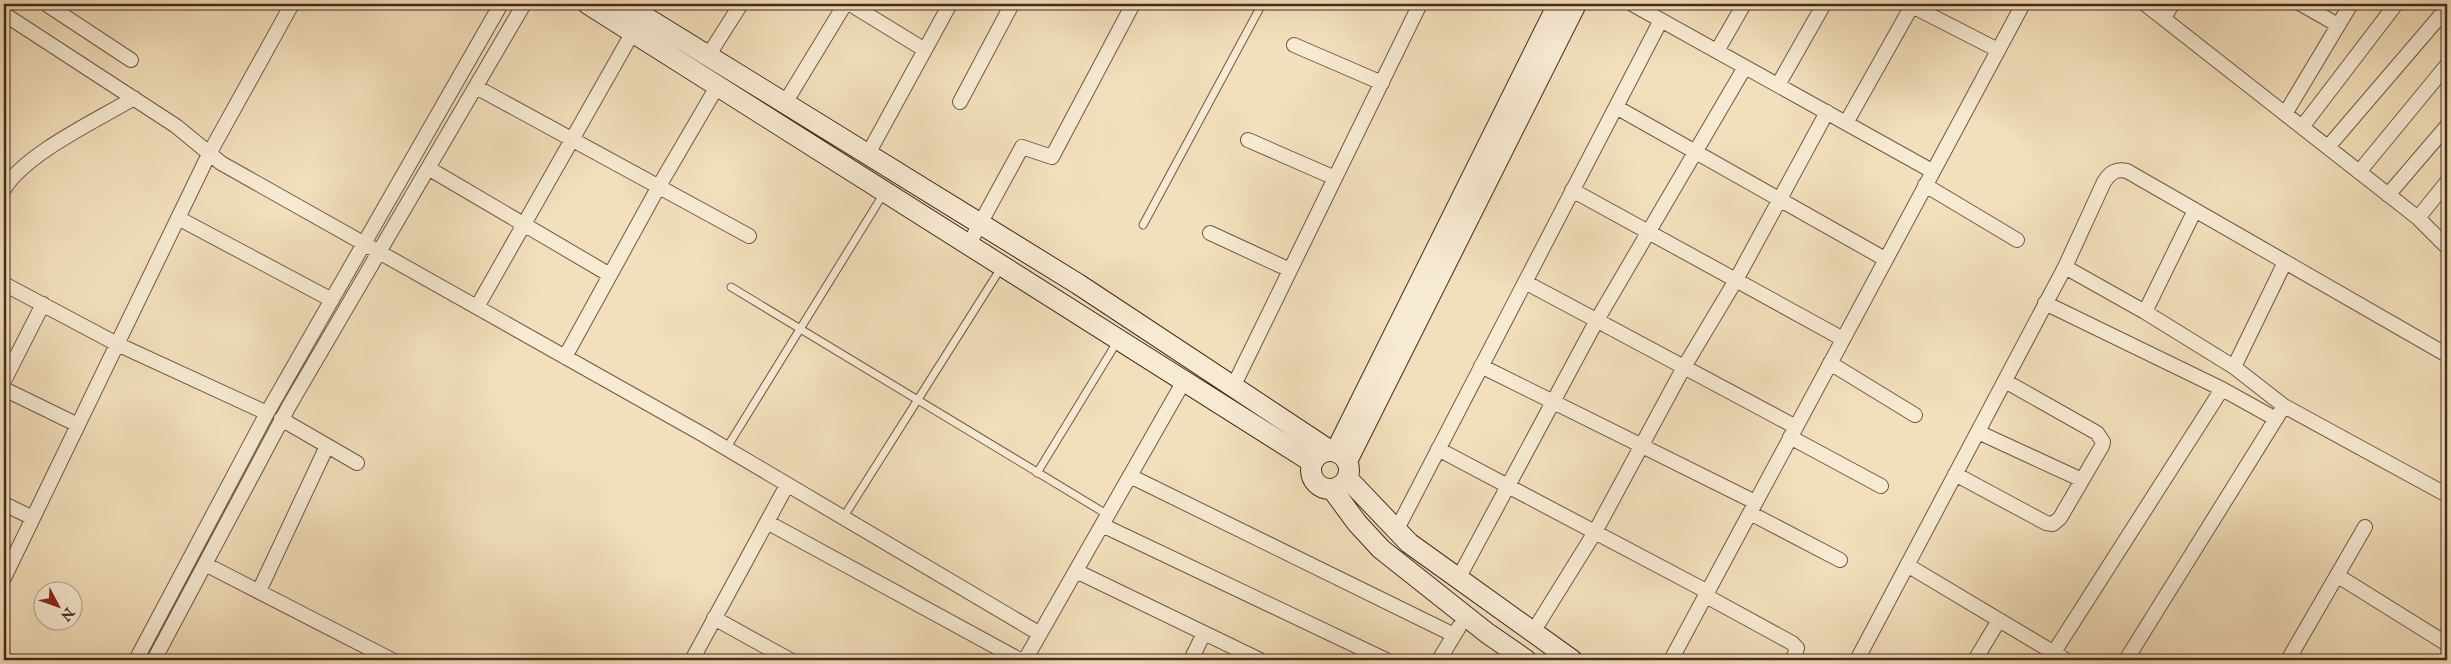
<svg xmlns="http://www.w3.org/2000/svg" width="2451" height="664" viewBox="0 0 2451 664" font-family="'IM FELL English',serif">
	<rect width="100%" height="100%" fill="#f2dfbb"/>
	<filter id="stains"><feTurbulence type="fractalNoise" baseFrequency=".004" numOctaves="4"/><feColorMatrix values="0 0 0 0 .2 0 0 0 0 .09 0 0 0 0 .02 0 0 0 .5 -.17"/></filter>
	<radialGradient id="worn" r=".72"><stop offset=".6" stop-color="#630" stop-opacity="0"/><stop offset="1" stop-color="#630" stop-opacity=".3"/></radialGradient>
	<g fill="none" stroke-linecap="round" stroke-linejoin="round">
		<g stroke="#715844" stroke-width="9">
			<path id="lane" d="M1143,225L1262,4
				M731,287L1108,515
				M726,449L884,193
				M1037,473L1117,342
				M843,518L1001,268"/>
		</g>
		<g stroke="#715844" stroke-width="16">
			<path id="street" d="M46,4L131,60
				M850,4L925,50
				M1632,4L1932,171
				M1908,4L1998,50
				M2145,4L2418,218L2447,247
				M2301,4L2338,25
				M4,14L176,126L221,163L702,434L1040,634
				M2164,18L2172,4
				M1294,45L1382,83
				M1717,51L1744,4
				M708,56L741,4
				M1778,85L1824,4
				M476,87L749,236
				M960,102L1012,4
				M785,103L845,4
				M1616,107L1885,259
				M2285,114L2351,4
				M1846,123L1913,4
				M2302,127L2396,4
				M1248,140L1335,178
				M2328,147L2447,8
				M868,154L950,4
				M428,168L610,275
				M2359,172L2447,65
				M1925,185L2017,240
				M4,189C26,153 96,121 134,98
				M1572,190L1843,339
				M2388,195L2447,126
				M178,218L332,300
				M2418,218L2447,182
				M1210,233L1290,270
				M969,244L1022,147L1052,157L1133,4
				M2065,267L2145,312L2234,367L2284,406L2447,495
				M1525,282L1796,427
				M4,284L117,344L267,413
				M2045,303L2222,389L2276,419
				M477,307L633,32
				M2145,312L2195,210
				M565,357L659,186L718,85
				M1830,363L1915,415
				M1481,366L1755,502
				M2234,367L2285,262
				M4,381L43,304
				M1233,387L1420,4
				M4,389L78,425
				M281,419L357,463
				M1978,432L2082,480
				M1790,437L1881,486
				M1438,449L1708,592
				M1955,474L2046,523L2053,524L2060,518L2102,446L2103,442L2097,433L2005,381
				M1130,476L1454,635
				M4,504L33,518
				M1750,513L1840,560
				M767,522L1020,660
				M1102,525L1386,660
				M1396,531L1661,20
				M205,564L392,660
				M1907,565L2066,660
				M1076,571L1260,660
				M2338,576L2447,644
				M4,578L209,154L292,4
				M1458,579L1597,320L1745,67
				M259,591L327,446
				M1706,596L1792,643L1797,648L1793,660
				M714,618L790,660
				M1533,632L1595,532L1684,367L1736,280L1827,112
				M136,660L267,413L501,4
				M154,660L289,406L524,4
				M692,660L787,485
				M1025,660L1184,381
				M1191,660L1204,633
				M1439,660L1459,627
				M1671,660L2023,4
				M1857,660L2065,267L2104,182C2110,173 2116,168 2127,171L2447,355
				M1975,660L1999,620
				M2049,660L2222,389
				M2126,660L2284,406
				M2288,660L2365,527"/>
		</g>
		<g stroke="#462b1d" stroke-width="22">
			<path id="secondary" d="M588,4L1312,462
				M624,4L1078,284L1329,450
				M1311 470a19 19 0 1 1 38 0a19 19 0 1 1-38 0Z
				M1336,451L1558,4
				M1347,461L1576,4
				M1347,478L1409,543L1572,660
				M1332,489L1357,523L1381,549L1487,633L1526,660"/>
		</g>
		<use href="#lane" stroke="#f7ead3" stroke-width="7"/>
		<use href="#street" stroke="#f7ead3" stroke-width="14"/>
		<use href="#secondary" stroke="#f7ead3" stroke-width="20"/>
	</g>
	<rect width="2451" height="664" fill="none" stroke="#f2dfbb" stroke-width="20"/>
	<rect x="5" y="5" width="2441" height="654" fill="none" stroke="#462b1d" stroke-width="2.5"/>
	<rect x="10" y="10" width="2431" height="644" fill="none" stroke="#462b1d"/>
	<g transform="translate(58 606) rotate(131)"><circle r="24" fill="#f7ead3" stroke="#b09e8a"/>
	<path d="M0-4L9 19L0 12L-9 19Z" fill="#8f2418"/>
	<text y="-8" font-size="14" font-weight="bold" text-anchor="middle" fill="#462b1d">N</text>
	</g>
	<rect width="100%" height="100%" filter="url(#stains)"/>
	<rect width="100%" height="100%" fill="url(#worn)"/>
</svg>
